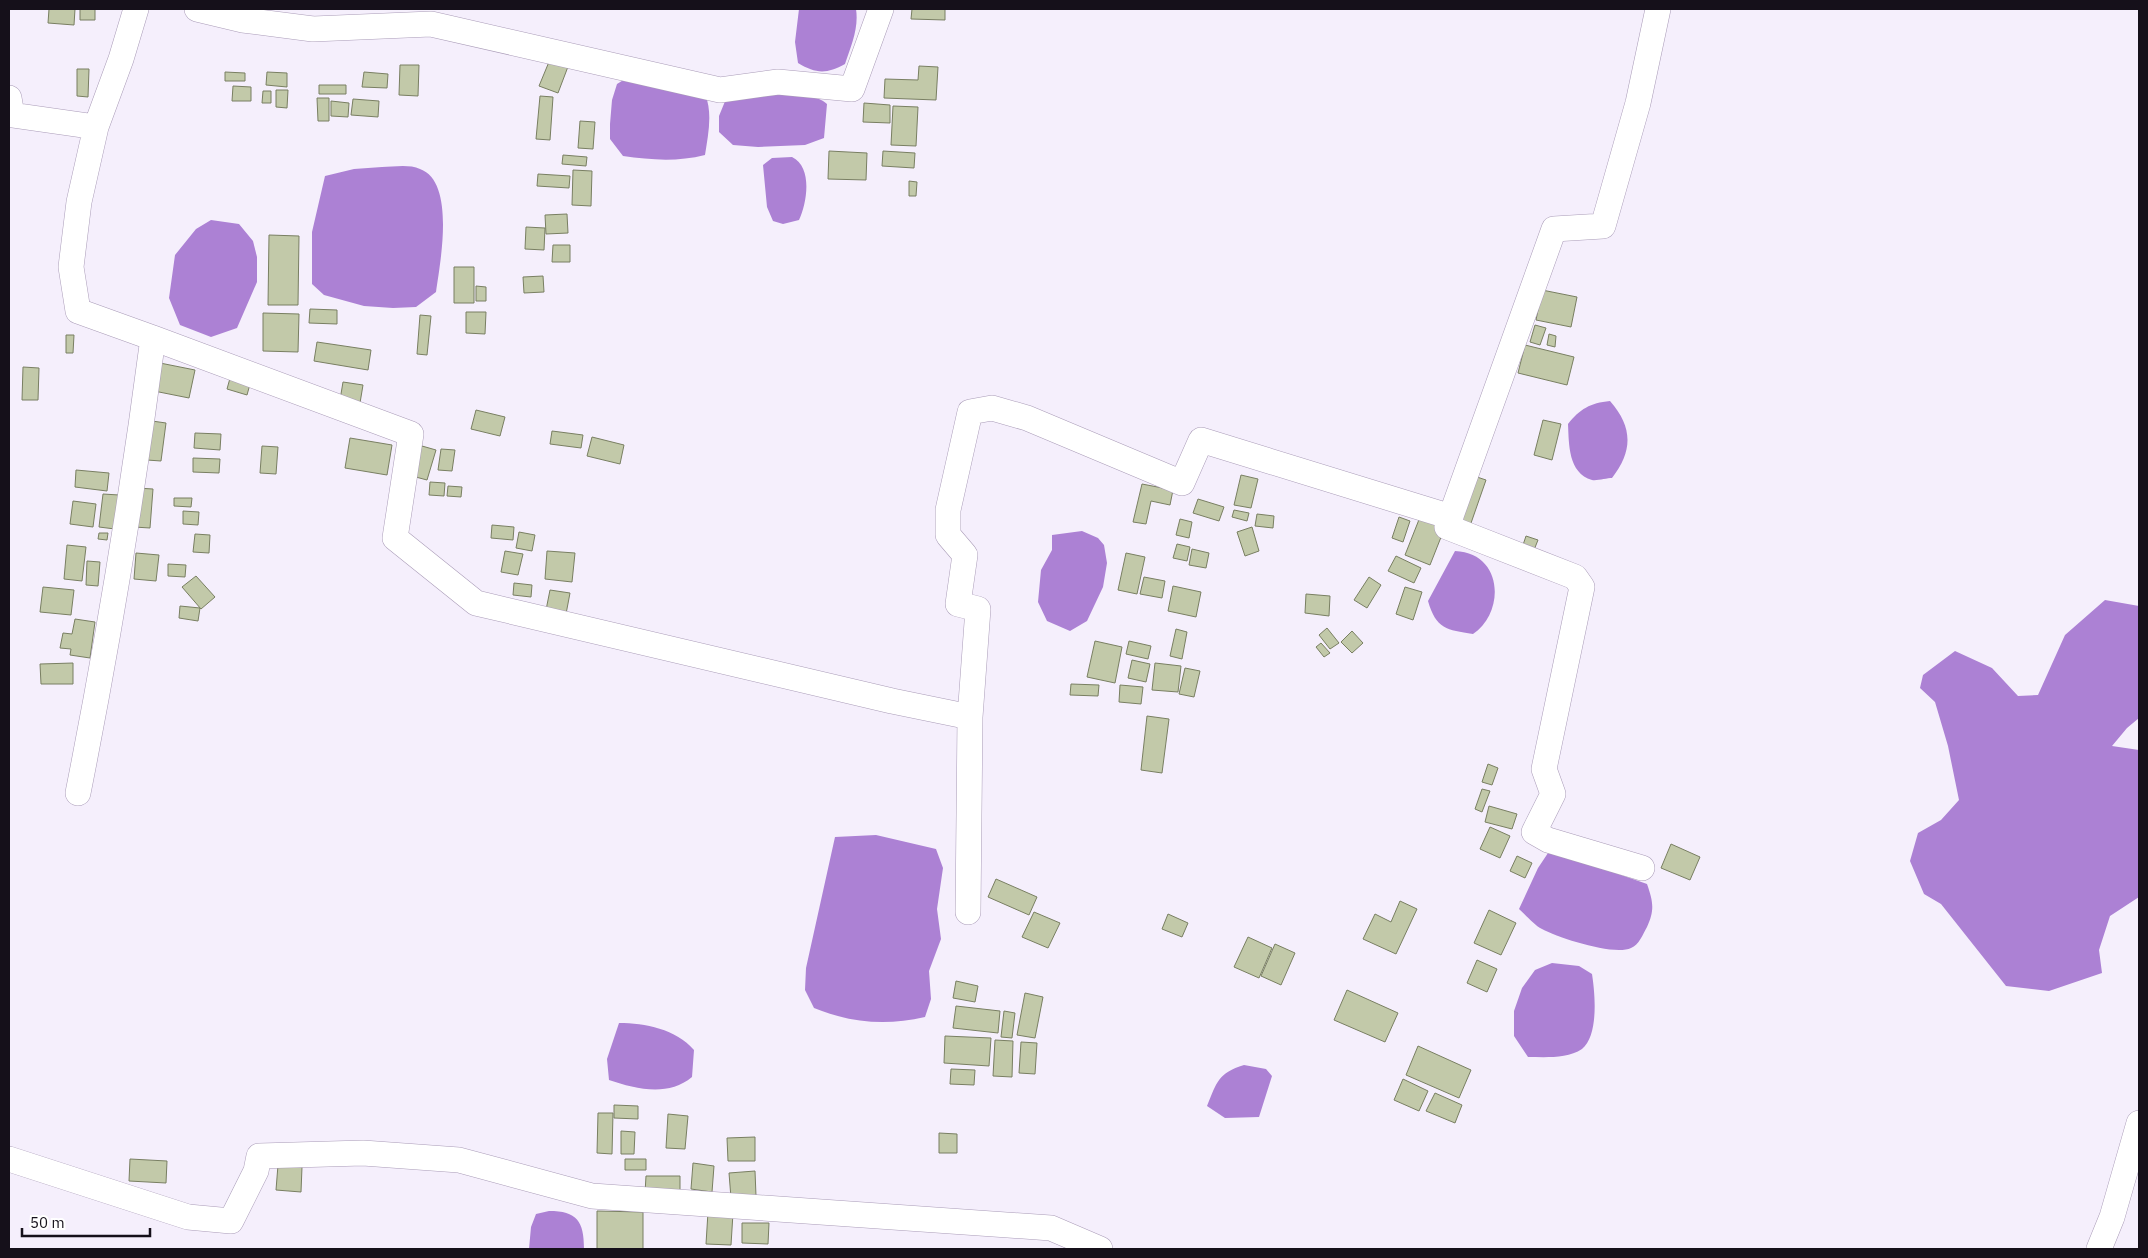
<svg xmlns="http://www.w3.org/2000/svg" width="2148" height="1258" viewBox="0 0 2148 1258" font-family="'IBM Plex Sans',sans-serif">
	<rect width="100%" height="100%" fill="#f5effc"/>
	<path fill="#ac81d4" d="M799,9H856C859,28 851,46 845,64C827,74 816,74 798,63L795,42Z
		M625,79L705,94C713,113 708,135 705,155C677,162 651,160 623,156L610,139V124L612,100L617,84Z
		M728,94C751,94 812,88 827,104L824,138L805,145L758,147L733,145L719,132V116Z
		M792,157C813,167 807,203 799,220L783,224L773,221L767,207L763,165L772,158Z
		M382,167C393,167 409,164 420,169C456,182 440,263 436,292L416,307L393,308L364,306L324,295L312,284V232L325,176L354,169Z
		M211,220L239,224L253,241L257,257V282L237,328L211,337L180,325L169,298L175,255L196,229Z
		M1610,401C1633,427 1633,451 1612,478C1607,478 1597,481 1592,480C1568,473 1569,444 1568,424C1580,409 1590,403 1610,401Z
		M1082,531L1098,538L1104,545L1107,563L1103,587L1087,621L1070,631L1047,621L1038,602L1041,570L1052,550V535Z
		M1455,551C1504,553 1505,613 1473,634C1447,630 1436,629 1428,601Z
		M2105,600L2139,606V718L2127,728L2112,746L2139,750V897L2110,916L2099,950L2102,973L2049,991L2006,986L1941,904L1924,894L1910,861L1918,833L1941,820L1959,800L1948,746L1935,702L1920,688L1923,675L1955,651L1992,668L2018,696L2038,695L2065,635Z
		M876,835L936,849L943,868L937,909L941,939L929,971L931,999L925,1017C886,1026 851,1023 814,1008L805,990L806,968L835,837Z
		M1550,850L1647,884C1653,901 1655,910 1647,927C1643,934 1639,945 1631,948C1614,956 1559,938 1542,929C1534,925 1526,915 1519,909L1538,868Z
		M1552,963L1579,966L1592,974C1595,993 1599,1035 1582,1049C1567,1059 1545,1057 1528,1057L1514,1036V1011L1522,988L1535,970Z
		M619,1023C645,1023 676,1029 694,1050L692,1077C668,1097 636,1089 609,1080L607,1059Z
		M1244,1065L1266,1069L1272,1076L1259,1117L1225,1118L1207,1106C1217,1082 1218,1073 1244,1065Z
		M549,1211C577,1211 584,1221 584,1249H529L531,1227L536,1214Z"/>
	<path fill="#c2c9a9" stroke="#797f62" d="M49,9H75L74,25L48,23Z
		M80,9H95V20H80Z
		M912,9H945V20L911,19Z
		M551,57L569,64L558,93L539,86Z
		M400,65H419L418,96L399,95Z
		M919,66L938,67L936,100L884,98L885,79L918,80Z
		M77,69H89L88,97L77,96Z
		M225,72L245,73V81H225Z
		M267,72L287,73V87L266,85Z
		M364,72L388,74L387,88L362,87Z
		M319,85H346V94H319Z
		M233,86L251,87V101H232Z
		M276,90H288L287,108L276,107Z
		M263,91H271V103H262Z
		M540,96L553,97L550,140L536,139Z
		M317,98H329V121H318Z
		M353,99L379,101L378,117L351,115Z
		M331,101L349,103L348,117L331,116Z
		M864,103L890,105V123L863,122Z
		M893,106L918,107L916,146L891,145Z
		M580,121L595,122L593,149L578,148Z
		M829,151L867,153L866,180L828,179Z
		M883,151L915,153L914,168L882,166Z
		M563,155L587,157L586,166L562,164Z
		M573,170L592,171L591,206L572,205Z
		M538,174L570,176L569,188L537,186Z
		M909,181L917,182L916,196H909Z
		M567,214L568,233L546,234L545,215Z
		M526,227L545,228L544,250L525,249Z
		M269,235L299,236L298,305H268Z
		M553,245H570V262H552Z
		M454,267H474V303H454Z
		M543,276L544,292L524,293L523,277Z
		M476,286L486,287V301H476Z
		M1542,290L1577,297L1571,327L1536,320Z
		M310,309L337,310V324L309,323Z
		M466,312H486L485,334L466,333Z
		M263,313L299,314L298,352L263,351Z
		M420,315L431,316L427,355L417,354Z
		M1535,325L1546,328L1540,345L1530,342Z
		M1549,334L1556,336L1555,347L1547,345Z
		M66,335H74L73,353H66Z
		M317,342L371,350L368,370L314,361Z
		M1525,345L1574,357L1567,385L1518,373Z
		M155,362L195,370L189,398L149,390Z
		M23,367L39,368L38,400H22Z
		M232,371L252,377L247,395L227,389Z
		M343,382L363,385L360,403L340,400Z
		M476,410L505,417L500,436L471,429Z
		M1543,420L1561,424L1552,460L1534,455Z
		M152,421L166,423L161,461L147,460Z
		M552,431L583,435L581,448L550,444Z
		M195,433L221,434L220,450L194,448Z
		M592,437L624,445L620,464L587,456Z
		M350,438L392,445L387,475L345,468Z
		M262,446L278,447L276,474L260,473Z
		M422,446L436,450L427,480L412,476Z
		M441,449L455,450L452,471L438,470Z
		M193,458L220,459L219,473L193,472Z
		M76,470L109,473L107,491L75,487Z
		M1241,475L1258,479L1251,508L1234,505Z
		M1471,475L1486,480L1470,526L1455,521Z
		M430,482L445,483L444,496L429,495Z
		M1142,484L1173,490L1170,505L1151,501L1146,524L1133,522Z
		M448,486L462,487L461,497L447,496Z
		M137,488L153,489L150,528L134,527Z
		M103,494L119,495L115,529L99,527Z
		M174,498H192L191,507L174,506Z
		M1198,499L1224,507L1219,521L1193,513Z
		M73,501L96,504L93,527L70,524Z
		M1234,510L1249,513L1247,521L1232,517Z
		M183,511L199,512L198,525L183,524Z
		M1422,512L1447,522L1430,565L1405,555Z
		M1257,514L1274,516L1273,528L1255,526Z
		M1399,517L1410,521L1403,542L1392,538Z
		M1180,519L1192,522L1189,538L1176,535Z
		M492,525L514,527L513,540L491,538Z
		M1252,527L1259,551L1245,556L1237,532Z
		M519,532L535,535L532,551L516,548Z
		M99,533H108L107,540L98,539Z
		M195,534L210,535L209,553L193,552Z
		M1526,536L1538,540L1532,555L1521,551Z
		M1177,544L1190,547L1187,561L1173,558Z
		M67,545L86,547L82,581L64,579Z
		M1192,549L1209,553L1206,568L1189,565Z
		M505,551L523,554L518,575L501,572Z
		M547,551L575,553L572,582L545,579Z
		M136,553L159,555L156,581L134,579Z
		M1126,553L1145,557L1137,594L1118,590Z
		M1396,556L1421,568L1414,583L1388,571Z
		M87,561L100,562L98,586L86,585Z
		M168,564L186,565L185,577L168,576Z
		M196,576L215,597L201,609L182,587Z
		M1144,577L1165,581L1162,598L1140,594Z
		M1369,577L1381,585L1367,608L1354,600Z
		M514,583L532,585L531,597L513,595Z
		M1173,586L1201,592L1196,617L1168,611Z
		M43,587L74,590L71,615L40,612Z
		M1405,587L1422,592L1413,620L1396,614Z
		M550,590L570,593L566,614L546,610Z
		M1306,594L1330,596L1329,616L1305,613Z
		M180,606L200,608L198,621L179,618Z
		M75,619L95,622L90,658L70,655L71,649L60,648L63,633L72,634Z
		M1327,628L1339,643L1330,649L1319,635Z
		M1176,629L1187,632L1182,659L1170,656Z
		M1352,631L1363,643L1352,653L1341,642Z
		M1095,641L1122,647L1115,683L1087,677Z
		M1129,641L1151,646L1148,659L1126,654Z
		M1321,643L1330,653L1324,657L1316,647Z
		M1132,660L1150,664L1146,682L1128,678Z
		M73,663V684H41L40,664Z
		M1155,663L1181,666L1178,692L1152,690Z
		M1185,668L1200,671L1194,697L1179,694Z
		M1071,684L1099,685L1098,696L1070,695Z
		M1120,685L1143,687L1141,704L1119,702Z
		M1147,716L1169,719L1162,773L1141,770Z
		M1488,764L1498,768L1492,785L1482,782Z
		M1482,789L1490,791L1482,812L1475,809Z
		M1489,806L1517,814L1512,829L1485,822Z
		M1490,827L1510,836L1500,858L1480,849Z
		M1671,844L1700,857L1690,880L1661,868Z
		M1517,856L1532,863L1525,878L1510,871Z
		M996,879L1037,897L1029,915L988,897Z
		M1400,901L1417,909L1396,954L1363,939L1375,914L1391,922Z
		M1489,910L1516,923L1501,955L1474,943Z
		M1034,912L1060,923L1048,948L1022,937Z
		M1168,914L1188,923L1182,937L1162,929Z
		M1248,937L1272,948L1259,978L1234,967Z
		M1275,944L1295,953L1281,985L1261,976Z
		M1477,960L1497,969L1487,992L1467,983Z
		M956,981L978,986L975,1002L953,998Z
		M1347,990L1398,1013L1385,1042L1334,1020Z
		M1025,993L1043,997L1035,1038L1017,1035Z
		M956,1006L1000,1011L998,1033L953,1028Z
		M1004,1011L1015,1013L1012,1038L1001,1037Z
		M945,1036L991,1038L989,1066L944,1063Z
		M995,1040L1013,1041L1012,1077L993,1076Z
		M1021,1042L1037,1043L1035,1074L1019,1073Z
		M1418,1046L1471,1070L1459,1098L1406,1075Z
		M951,1069L975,1070L974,1085L950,1084Z
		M1403,1079L1428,1091L1419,1111L1394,1100Z
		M1435,1093L1462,1105L1455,1123L1426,1111Z
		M614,1105L638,1106V1119L614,1118Z
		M598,1113H613L612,1154L597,1153Z
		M668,1114L688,1116L685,1149L666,1148Z
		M621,1131L635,1132L634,1154H621Z
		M939,1133L957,1134V1153H939Z
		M755,1137V1161H728L727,1138Z
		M130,1159L167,1161L166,1183L129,1181Z
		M625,1159H646V1170H625Z
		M693,1163L714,1166L712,1192L691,1189Z
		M278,1165L302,1167L301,1192L276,1190Z
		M755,1171L756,1196L731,1198L729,1173Z
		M646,1176H680V1194L645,1193Z
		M597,1211L643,1212V1249H597Z
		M708,1212L733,1213L731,1245L706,1244Z
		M742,1223H769L768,1244L742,1243Z"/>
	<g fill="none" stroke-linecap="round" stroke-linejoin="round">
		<g stroke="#aa9cb8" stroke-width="26">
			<path id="minor" d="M197,9L243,20L313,29L431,24L720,90L778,82L852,89L881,9
				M9,98L12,115L96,127L79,202L71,267L78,311L153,338C133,491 108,642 78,793
				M96,127L121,59L136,9
				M153,338L411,434L395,538L476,603L892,701L970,717L968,912
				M970,717L978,609L958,604L965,555L948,535V510L970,412L992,408L1027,418L1182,483L1201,440L1451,517
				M1642,868L1548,840L1534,832L1553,794L1544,769L1582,587L1575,577L1447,527L1554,229L1603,226L1638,103L1658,9
				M9,1159L188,1217L231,1221L256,1171L259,1156L363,1153L459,1160L592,1196L1051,1228L1100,1249
				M2099,1249L2112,1217L2139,1123"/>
		</g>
		<use href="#minor" stroke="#fff" stroke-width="25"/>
	</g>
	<rect width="2148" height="1258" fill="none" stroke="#15101a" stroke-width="20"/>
	<path d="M22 1228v8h128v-8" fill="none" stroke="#15101a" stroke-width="2.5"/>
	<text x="30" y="1228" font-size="15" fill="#15101a" stroke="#ffffff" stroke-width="4" paint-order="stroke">50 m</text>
</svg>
